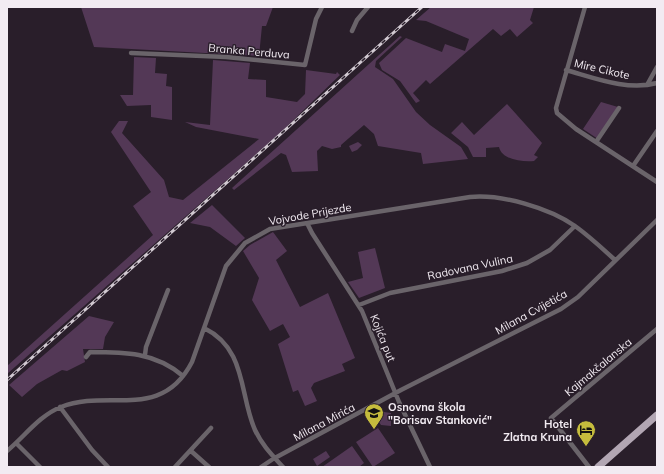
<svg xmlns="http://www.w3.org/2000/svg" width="664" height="474" viewBox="0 0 664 474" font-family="Mulish,sans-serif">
	<rect width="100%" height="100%" fill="#291e2a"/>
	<path fill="#533856" d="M81,7H273L266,26H262L259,56L94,47Z
		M431,7H534L530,20L533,23L517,37L510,29L501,36L493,29L430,84L426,80L413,93L420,101L416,103L400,81L382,70L379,63L406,38L442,52L445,44L465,51L469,39L426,21L416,20Z
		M400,36L402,37L376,61L375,67L393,79L416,112L430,125L461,147L468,159L423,164L421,153L378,146L374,134L364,125L341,145V147L332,149L322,146L317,151L318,171L292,172L286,155L281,153L234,190L232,188Z
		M134,57L156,58L155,73L167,74L166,86L172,87V120L151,117V105L127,106L120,95H133Z
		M213,60L250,63L248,79L266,80V97L297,102L305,94L306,70L336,74L337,72L340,75L279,134L7,374V366L153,235L133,206L151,192L111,132L119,121H128L122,133L164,180L169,197L183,200L259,139L196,127L185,122L210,125Z
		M601,102L618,107L598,139L583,129Z
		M507,104L542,143L534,155L538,157L534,161C522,162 502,160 499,147L486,148V157H473L468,147L451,133L462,122L474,135Z
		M358,142L362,145L357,150L352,152L349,146Z
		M212,205L245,238L236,246L210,227L190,223Z
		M273,232L287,251L276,260L300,307L328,293L355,358L342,364L345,371L314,383L311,388L317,401L305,406L298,390L293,392L278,344L290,337L283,324L270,331L252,300L259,278L243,251L250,245Z
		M375,248L385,288L359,298L348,282L363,278L358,252Z
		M89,316L114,322L105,337L103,349H83L85,362L67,371L62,370L37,384L22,397L9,385Z
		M377,411L391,413V426L381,425L373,413Z
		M378,428L395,453L373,467L356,442Z
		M352,446L364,463L359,467H322Z
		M326,451L330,457L317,466L313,459Z"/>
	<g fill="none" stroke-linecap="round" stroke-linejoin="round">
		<path stroke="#6a646a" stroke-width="4.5" d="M585,7L556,108L557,113L576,129L657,182
			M352,31L357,20L368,7
			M131,53L226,57L305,65L316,19L322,7
			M566,70C595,78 627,91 657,83
			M647,85L657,67
			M596,142L619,108
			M633,166L657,131
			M307,223L312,233L362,311L399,402L430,467
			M359,305L390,293L502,271L527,263L550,250L575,226
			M204,328C247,349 239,394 255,430C262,445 272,455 283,467
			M145,355L146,347L168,290
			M86,357L90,352C124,352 155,352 183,376
			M60,407L92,450L108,467
			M16,443L40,467
			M7,451C24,437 40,415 61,407C108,388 161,422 192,362L226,266L245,243L270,229L470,197C502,194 549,208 575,226C589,236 602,248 615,260
			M191,451L209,467
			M175,467L211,428
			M261,467L273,459L401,390L561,309L578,297L657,220
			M589,467L551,418L657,329"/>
		<path stroke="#b2a6b3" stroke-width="7" d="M598,467L657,415"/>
		<g stroke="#d1c9d1" stroke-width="3">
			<path id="rail" d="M7,380L422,7"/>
		</g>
		<use href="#rail" stroke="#291e2a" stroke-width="1.5" stroke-dasharray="4.5" stroke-linecap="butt"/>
	</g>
	<defs>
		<g id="school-pin" transform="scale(1)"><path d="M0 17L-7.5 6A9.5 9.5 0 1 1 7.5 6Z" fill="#c5bc3d" stroke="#291e2a"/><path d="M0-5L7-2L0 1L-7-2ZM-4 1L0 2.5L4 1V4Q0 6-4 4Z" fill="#111"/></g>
		<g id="hotel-pin" transform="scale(1)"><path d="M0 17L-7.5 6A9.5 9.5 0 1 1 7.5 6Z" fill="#c5bc3d" stroke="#291e2a"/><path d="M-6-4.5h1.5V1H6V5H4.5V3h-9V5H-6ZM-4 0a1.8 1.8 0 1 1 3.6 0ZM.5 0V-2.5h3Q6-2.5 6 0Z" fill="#111"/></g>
	</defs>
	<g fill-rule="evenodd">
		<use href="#school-pin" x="374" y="413"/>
		<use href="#hotel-pin" x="586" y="430"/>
	</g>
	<g text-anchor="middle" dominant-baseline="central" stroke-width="3" stroke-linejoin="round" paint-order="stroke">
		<g font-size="11" fill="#f2ebf2" stroke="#291e2a">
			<text transform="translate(249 51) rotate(5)">Branka Perduva</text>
			<text transform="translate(602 69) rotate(13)">Mire Cikote</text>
			<text transform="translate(310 214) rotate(-10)">Vojvode Prijezde</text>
			<text transform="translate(470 267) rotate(-12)">Radovana Vulina</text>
			<text transform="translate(531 312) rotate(-29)">Milana Cvijetića</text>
			<text transform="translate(383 338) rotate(68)">Kojića put</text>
			<text transform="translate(598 367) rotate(-40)">Kajmakčalanska</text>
			<text transform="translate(324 422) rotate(-28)">Milana Mirića</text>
		</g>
		<g font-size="11" font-weight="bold" fill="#f2ebf2" stroke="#291e2a" text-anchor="start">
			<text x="388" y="407">Osnovna škola<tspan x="388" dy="13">"Borisav Stanković"</tspan></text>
			<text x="572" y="424" text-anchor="end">Hotel<tspan x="572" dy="13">Zlatna Kruna</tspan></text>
		</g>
	</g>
	<rect width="664" height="474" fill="none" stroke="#f2ebf2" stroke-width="16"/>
</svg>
